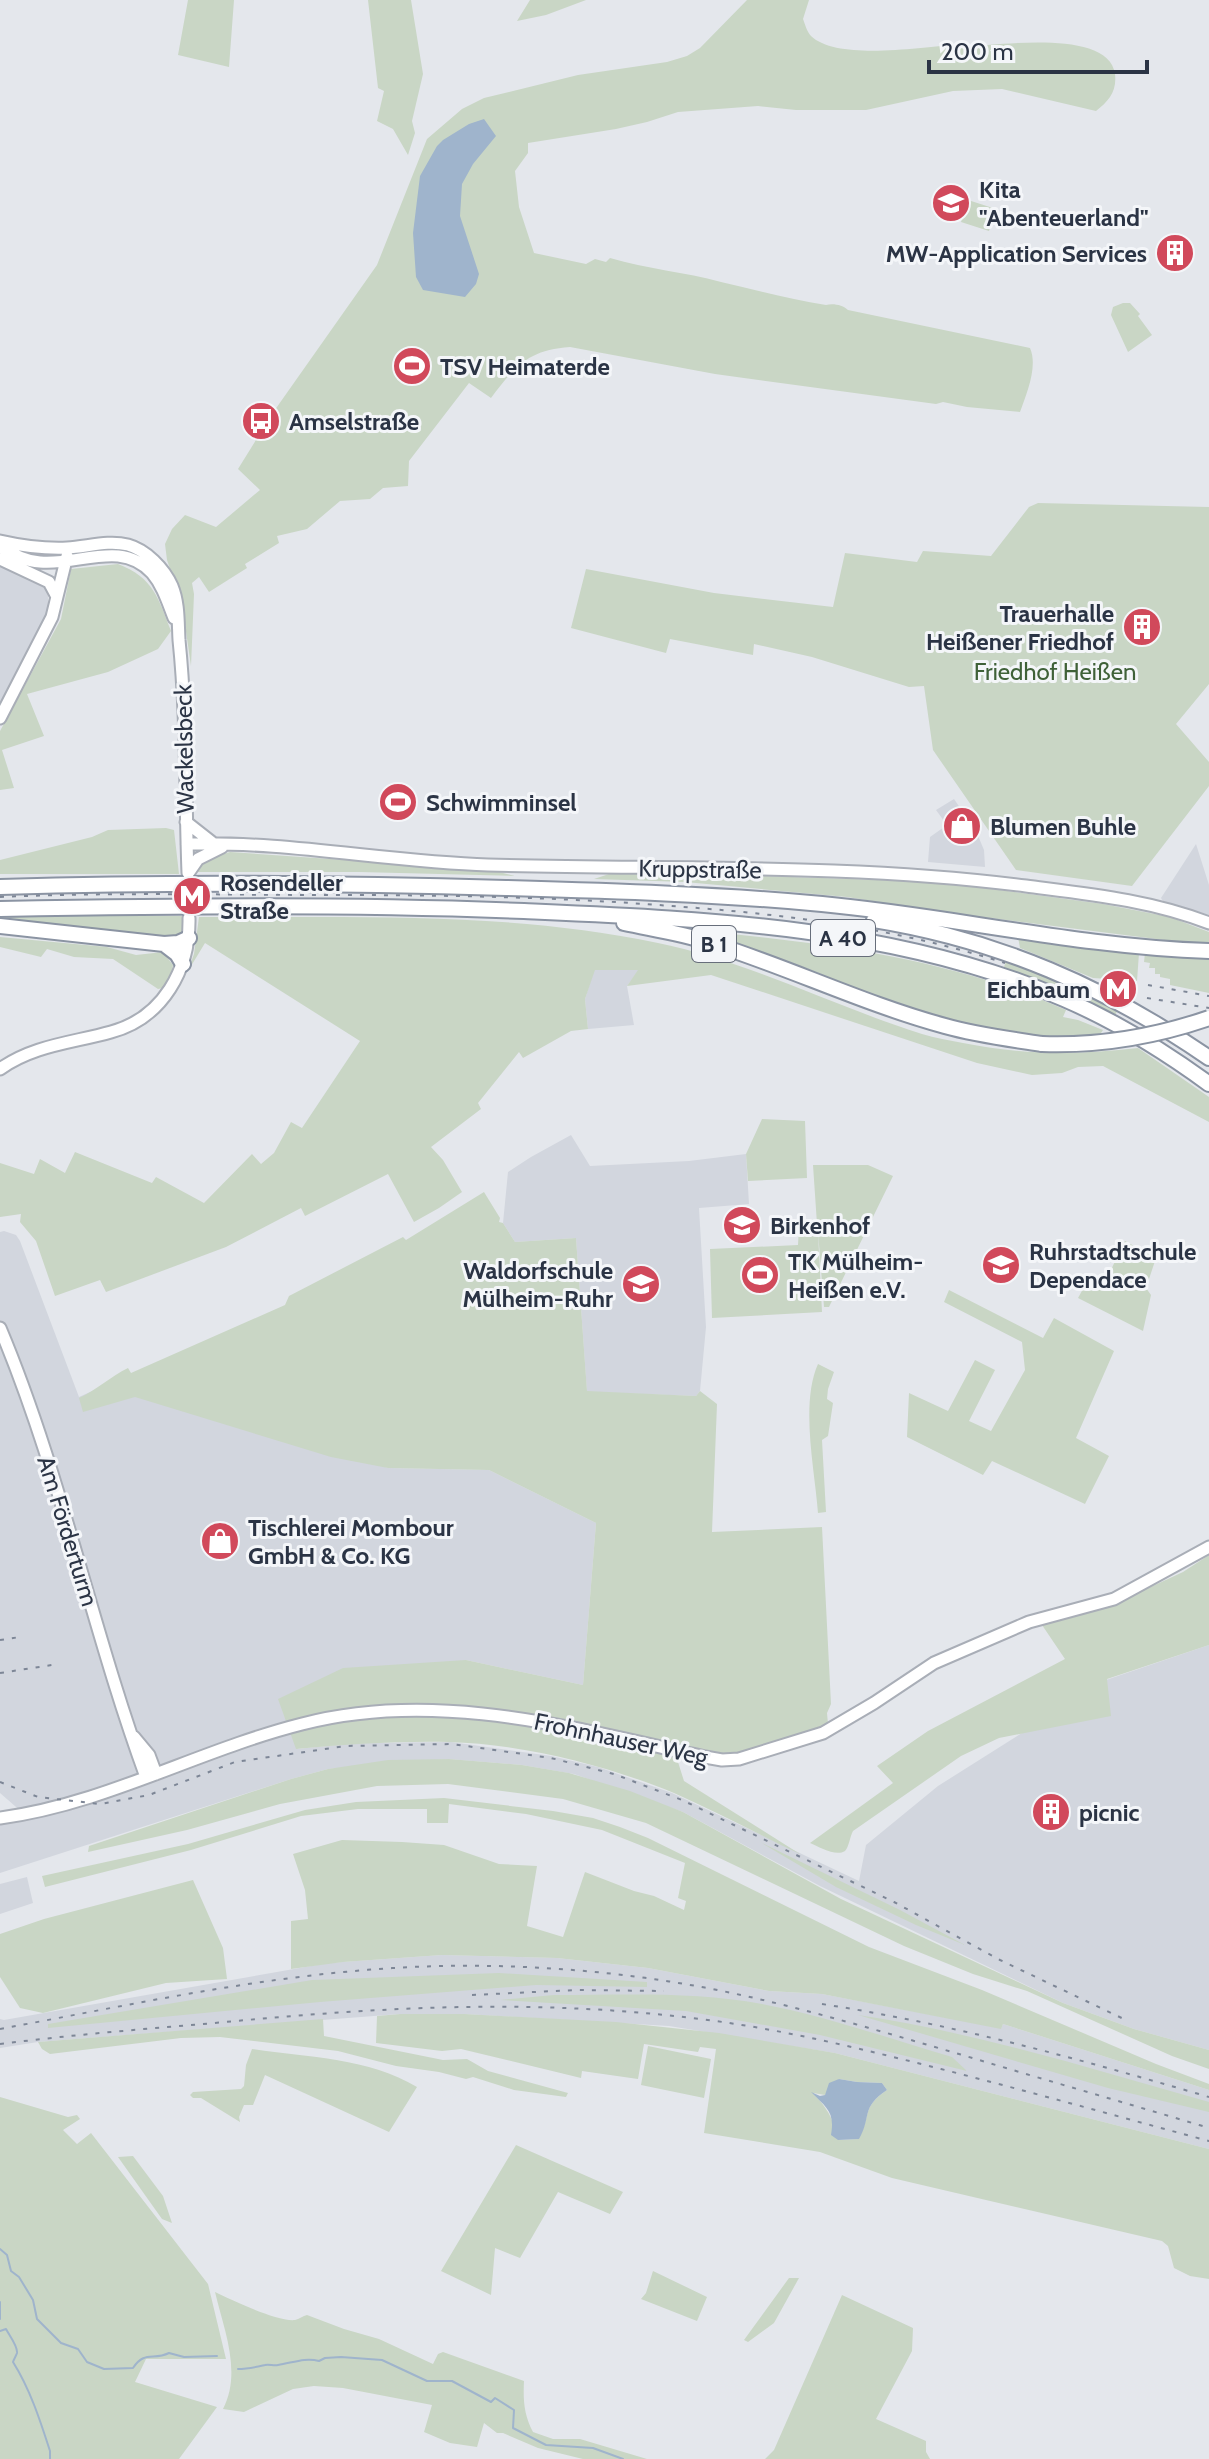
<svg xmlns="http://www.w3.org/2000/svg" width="1209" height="2459" viewBox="0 0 1209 2459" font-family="Cabin,sans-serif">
	<rect width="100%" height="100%" fill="#e4e7ec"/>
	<path fill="#d2d6de" d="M0,565L43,584L48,593V610L0,705Z
		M954,799L976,831L984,850L985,867L928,862L930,837L947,825L936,810Z
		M1196,844L1209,885V915L1163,901L1161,898Z
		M594,970H639L627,986L634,1025L588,1029L585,999Z
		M571,1135L590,1166L689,1161L746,1154L749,1204L699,1208L706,1327L700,1391L696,1396L587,1392L576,1238L515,1242L503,1223L508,1172L531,1157Z
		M4,1231L16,1235L20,1241L79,1397L130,1374L388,1468L489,1470L596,1523L583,1685L466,1660L297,1749L356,1743L451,1742L551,1756L598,1767L672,1793L859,1881L866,1845L938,1786L1106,1680L1209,1645V2050L1134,2029L1063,2003L820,1886L683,1812L574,1774L522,1765L448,1759L328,1769L291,1779L0,1873V1822L23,1813L0,1793V1232Z
		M27,1877L33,1903L0,1914V1884Z
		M442,1955L557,1958L648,1968L769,1991L822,1994L1001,2028L1003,2024L1209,2090V2149L835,2053L669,2026L465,2014H400L38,2042L0,2048V2019L4,2020L328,1963Z"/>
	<path fill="#c9d6c5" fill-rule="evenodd" d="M188,0H234L229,67L178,55Z
		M368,0H411L423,74L412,121L415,133L408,155L393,129L377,121L384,91L378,88Z
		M530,0H586L546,15L517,21Z
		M747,0H809L803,19C805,24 807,32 811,36C837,61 920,47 955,45L970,46C1002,45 1109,29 1115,74C1117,91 1109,101 1096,111L1002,89L953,91L866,110H796L758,106L678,112L647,122L616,129L528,143V153L515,171L519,207L534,253L586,264L595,259L606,262L610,258C647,269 685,272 721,282C755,290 791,299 826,305C833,303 843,305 848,310L1030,348C1038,366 1027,393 1020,412L967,407L943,402L936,404L715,374L570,347C528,350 515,366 491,398L469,383L409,461L408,486L383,488L370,499L340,501L307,529L277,536L279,543L245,564L247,568L209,592L199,577L192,583L194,594L191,666L182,604L167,560L165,544L172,529L185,515L216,527L260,490L238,469L272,414L377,265L427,139L462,109L484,98L578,75L667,62L687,56L700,48Z
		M968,200L996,209L989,231L961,222Z
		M1123,303H1130L1140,314L1138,316L1152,335L1128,352L1111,315L1113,307Z
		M1038,503L1209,507V684L1176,724L1209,762V786L1132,886L1016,870L933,750L924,686L909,687L812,657L754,644L753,655L670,639L666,653L571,628L586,569L714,593L833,607L845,553L917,562L923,551L991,556L1029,507Z
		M118,564C154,578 158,598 171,631L158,649L108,672L27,694L44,736L2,750L14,788L0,790V731L61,619L71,569Z
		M166,828L174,830L179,874H0V860L92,837L108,830Z
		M230,852L491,870L515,876L359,872H196C201,859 217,856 230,852Z
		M609,874H704L941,882L1103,904L1170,917L1209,932V942H1180L935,911L847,897L685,882L594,879Z
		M0,916H183L182,933L174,940L0,922Z
		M199,917C352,918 508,911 658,943C750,962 833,1006 922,1034C935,1038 949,1040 963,1043C1022,1055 1078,1055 1138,1048L1209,1097V1122L1103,1066L1078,1067L1062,1073L1032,1075L977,1063L711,975L627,986L638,970H595L585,999L588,1029L571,1031L523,1058L519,1052L478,1103L481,1109L431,1147L443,1160L462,1192L439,1208L414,1222L388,1174L305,1216L301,1208L226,1247L106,1292L100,1280L55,1296L36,1241L20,1222L21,1214L0,1217V1163L34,1174L40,1159L65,1173L75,1152L152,1183L156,1177L204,1203L252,1154L261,1164L274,1153L291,1122L302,1128L360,1041L205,943L188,971L194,954Z
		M672,928C807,941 941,954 1066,1010L1063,1017L1078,1020L1103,1030L1099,1036C1029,1040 962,1030 896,1006C862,993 829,976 795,964C754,950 713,939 672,928Z
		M0,937L107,947L136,955L163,952L173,965L171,975L163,988L158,989L113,959L74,957L47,949L41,957L0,947Z
		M1018,937L1139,953L1137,981L1093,978L1020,948Z
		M1145,953L1209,958V993L1170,985V979L1160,977V974H1155V968H1149L1150,963L1144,962Z
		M1006,961L1070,985L1118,1009L1114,1018L1003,970Z
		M762,1119L805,1121L807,1178L748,1181L746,1154Z
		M813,1165H868L893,1176L829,1307H824L818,1232L822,1312L712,1318L710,1249L798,1245L799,1226L817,1224Z
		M484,1192L500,1218L499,1222L503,1223L515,1242L576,1238L587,1391L696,1396L700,1391L717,1404L712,1532L822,1527L831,1704L827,1713L828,1724L740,1753L719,1756L624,1744L672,1756L678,1762L684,1781L800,1854C758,1834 717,1812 674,1793C606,1765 522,1744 449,1742C398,1741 347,1744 296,1749L278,1699L343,1668L466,1660L583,1685L596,1523L489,1470L388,1468L331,1457L135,1397L83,1412L79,1398C97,1390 111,1376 128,1368L131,1373L285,1305L289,1296L403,1237L406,1240Z
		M1125,1241L1156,1258L1146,1288L1151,1295L1143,1331L1078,1298L1088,1280L1103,1286Z
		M949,1290L1043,1338L1054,1318L1114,1351L1076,1438L1109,1456L1085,1504L992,1461L983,1475L907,1437L909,1393L948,1411L975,1360L995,1370L969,1421L991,1431L1025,1370L1022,1342L944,1302Z
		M818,1364L834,1372L828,1389L827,1399L833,1403L828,1436L822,1440L826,1512L818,1513C815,1471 800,1404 818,1364Z
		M1209,1555V1645L1107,1679L1111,1716L999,1738L961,1756L853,1831C850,1836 849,1847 845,1851C836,1857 819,1847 810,1843L893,1783L877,1766L928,1731L1065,1659L1042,1625L1116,1603L1183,1572Z
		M449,1759L522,1765L569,1773L630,1791L683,1812L841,1899L1063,2003L1134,2029L1209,2050V2069L1172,2056L1027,1991L973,1974L904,1946L646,1823L563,1799L448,1784L377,1786L280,1804L187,1830L88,1852L89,1846L291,1779L328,1769L388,1760Z
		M444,1798L553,1811L593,1818L620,1827L648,1838L869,1947L982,1990L1156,2064L1209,2084V2090L1003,2024L1001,2029L822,1994L769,1991L648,1968L557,1958L442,1955L343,1962L291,1969V1921L308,1919L305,1890L293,1854L342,1840L402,1842L444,1845L499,1864L537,1866L527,1926L563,1937L585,1872L634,1891L654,1896L684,1910L686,1901L678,1898L685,1863L602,1830L526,1814L449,1804L448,1823H427V1809H358L301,1816L191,1850L45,1887L42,1876L188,1844L305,1810L356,1802Z
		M760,1842L900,1910L965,1945L916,1925L836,1887Z
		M193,1880L223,1948L227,1979L166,1983L43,2013L20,2008L0,1977V1934L44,1919Z
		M499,1973L647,1982V1987L536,1985L320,2002L48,2028V2024L312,1980Z
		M554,1995C622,1995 694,1991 762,2004C825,2016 891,2039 952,2057L967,2071L820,2035L686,2011L500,2000Z
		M400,2014H465L616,2022L719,2033L835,2053L1209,2149V2279L1190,2276L1174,2268L1168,2246L1162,2241L892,2178L820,2152L704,2133L716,2049L700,2047L698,2052L644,2044L638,2079L582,2071L581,2078L461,2049L442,2051L376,2043L377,2016ZM839,2079L857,2082L882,2083L887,2090C860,2108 872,2117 858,2139L838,2140C834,2120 828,2109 813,2093L825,2095Z
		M858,2015C978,2033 1093,2069 1209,2102V2112L1108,2088Z
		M323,2019L324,2036L443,2060L467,2059L488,2071L568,2093L566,2097L514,2090L473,2077L466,2079L439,2072L396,2066L338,2051L220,2037L181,2038L50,2054L42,2049L38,2042Z
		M648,2046L711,2059L704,2098L641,2085Z
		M252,2049C306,2057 369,2058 417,2087L389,2132L265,2075L253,2105H244L239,2117L240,2122L201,2098H193L190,2095L193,2092L241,2089L244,2086L246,2065Z
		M0,2097L68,2117L77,2115L80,2119L63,2130L77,2144L91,2133L208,2284L226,2359H146L135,2382L217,2407L179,2459H0Z
		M516,2145L623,2192L610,2214L558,2192L520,2258L495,2248L491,2295L441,2271Z
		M133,2156L163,2196L172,2223L162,2219L118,2157Z
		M653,2271L707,2297L697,2321L641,2299L646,2293Z
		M789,2278H799L774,2323L748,2342L744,2340Z
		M215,2292C232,2300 277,2322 295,2320C299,2319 303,2316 307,2315L344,2329L379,2339L433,2364L438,2354L443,2352L524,2381C523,2400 524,2415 533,2432L553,2439H580L647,2459H583L538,2448L503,2433H497L484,2423L477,2447L450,2443L424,2432L432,2405L343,2388L314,2386L293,2389L244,2412L223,2409C242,2372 224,2330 215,2292Z
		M842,2295L913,2328L912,2351L876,2419L926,2441V2452L930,2459H765L774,2450Z"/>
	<path fill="#9fb4cc" d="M484,119L496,136L473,164L462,184L460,216L479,274L476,284L465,297L423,290L416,277L413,233L420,176L437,146L443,140L469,124Z
		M839,2079L857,2082L882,2083L887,2090C860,2108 872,2117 859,2139L838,2140L831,2135C835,2112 827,2108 811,2092L820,2096L825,2095L829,2083Z"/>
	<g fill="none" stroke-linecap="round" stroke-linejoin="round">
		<path stroke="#9fb4cc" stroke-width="2" d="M0,2249L7,2255L11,2271L19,2277L33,2300L37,2319L61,2343L78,2349L87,2362L104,2369L133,2368C145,2350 153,2361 169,2353L184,2357L217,2356
			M0,2302V2319
			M0,2331L6,2329C9,2335 18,2346 17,2353C16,2356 14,2359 13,2362C30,2389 40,2420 50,2451V2459
			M238,2369C248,2369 256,2367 265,2365C269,2364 274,2366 278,2365C292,2363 305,2357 319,2361L325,2358L341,2357L382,2360L427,2381H452L491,2402L495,2398L514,2410L513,2428L546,2445L593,2448L623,2459"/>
		<g stroke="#a9aeb7" stroke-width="15">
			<path id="secondary" d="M0,541C22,546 44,549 67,548C87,547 108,540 128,545C146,550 164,568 172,586C179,603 178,622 179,640C187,717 185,796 188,873
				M0,547C13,554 25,561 40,562C79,566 121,539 152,573C163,586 168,603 174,618
				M0,559L49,582L56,595
				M0,718L52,617L67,556
				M186,822L214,844
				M187,844C287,841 388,862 488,865C667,870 847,863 1026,886C1088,894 1150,900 1209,923
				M189,872L198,859L222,847
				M0,1069C34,1045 72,1043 111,1032C163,1018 190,969 189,918
				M0,1328C61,1473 92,1630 146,1777
				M134,1737L149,1755L156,1774
				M0,1818C105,1804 199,1750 302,1724C436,1689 573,1728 705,1757L722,1760L739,1759L823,1733L874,1703L934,1663L1029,1622L1114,1599L1209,1547"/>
		</g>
		<g stroke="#8b94a3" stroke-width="18">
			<path id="highway" d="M0,887C169,882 337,883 506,888C611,891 717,894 822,904C951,916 1079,947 1209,951
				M0,909C175,906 350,904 524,911C706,919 895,926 1064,999C1115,1021 1164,1051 1209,1084
				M874,920C998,940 1106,987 1209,1058
				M624,923C652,929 681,933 708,942C788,967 864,1004 945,1026C977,1035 1009,1039 1042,1044
				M0,926L164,944L178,943L189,938
				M164,944L177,954L183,964"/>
		</g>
		<use href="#secondary" stroke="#fff" stroke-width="11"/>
		<use href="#highway" stroke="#fff" stroke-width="14"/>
		<path stroke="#7d8696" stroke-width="2" stroke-dasharray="4 8" stroke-linecap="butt" d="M0,897C111,892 222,895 333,895C446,895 559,897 671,906C784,914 896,928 1005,963
			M1148,985L1209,996
			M1147,998L1209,1008
			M0,1640L20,1637
			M0,1673L52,1665
			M0,1782L38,1797L100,1804L149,1795L235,1762L346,1746L452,1744L551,1758L614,1774L682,1800L894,1902L1000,1960L1128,2021
			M472,1995L576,1990L664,1991
			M822,2004C957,2025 1079,2059 1209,2097
			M0,2029C146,2002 293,1969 442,1966C545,1964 649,1974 750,1997C820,2013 890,2034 959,2054C1042,2079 1126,2103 1209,2128
			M0,2044C71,2035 143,2029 215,2023C380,2007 534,1998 700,2019C782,2029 862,2049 941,2069C1031,2092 1120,2117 1209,2141"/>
		<g stroke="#8b94a3" stroke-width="18" stroke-linecap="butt">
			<path id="highway-bridge" d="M1042,1044C1100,1046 1154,1037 1209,1018"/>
		</g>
		<use href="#highway-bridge" stroke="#fff" stroke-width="14"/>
	</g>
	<defs>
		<g id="school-disc" transform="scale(2)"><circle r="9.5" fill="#d1495b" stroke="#f4f6f9"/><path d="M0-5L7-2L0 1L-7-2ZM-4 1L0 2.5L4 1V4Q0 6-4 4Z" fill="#fff"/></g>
		<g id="building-disc" transform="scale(2)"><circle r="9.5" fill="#d1495b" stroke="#f4f6f9"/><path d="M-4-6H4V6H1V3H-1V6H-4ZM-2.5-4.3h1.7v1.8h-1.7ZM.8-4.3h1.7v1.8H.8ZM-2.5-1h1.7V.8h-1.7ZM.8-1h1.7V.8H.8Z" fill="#fff"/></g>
		<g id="stadium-disc" transform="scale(2)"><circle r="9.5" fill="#d1495b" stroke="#f4f6f9"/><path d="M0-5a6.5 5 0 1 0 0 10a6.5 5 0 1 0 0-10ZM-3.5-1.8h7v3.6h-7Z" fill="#fff"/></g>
		<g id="bus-disc" transform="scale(2)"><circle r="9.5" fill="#d1495b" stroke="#f4f6f9"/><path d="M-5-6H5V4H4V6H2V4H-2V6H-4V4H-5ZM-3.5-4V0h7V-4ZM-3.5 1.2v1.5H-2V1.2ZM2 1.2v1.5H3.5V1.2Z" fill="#fff"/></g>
		<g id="shop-disc" transform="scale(2)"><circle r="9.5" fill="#d1495b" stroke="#f4f6f9"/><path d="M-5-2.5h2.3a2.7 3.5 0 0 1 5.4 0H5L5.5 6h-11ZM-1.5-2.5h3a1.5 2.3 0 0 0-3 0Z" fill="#fff"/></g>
		<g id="metro-disc" transform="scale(2)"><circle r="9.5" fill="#d1495b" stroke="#f4f6f9"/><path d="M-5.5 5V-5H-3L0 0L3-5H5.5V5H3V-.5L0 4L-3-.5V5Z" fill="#fff"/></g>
	</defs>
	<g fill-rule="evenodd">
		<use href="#school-disc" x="951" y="203"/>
		<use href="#building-disc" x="1175" y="253"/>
		<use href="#stadium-disc" x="412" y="366"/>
		<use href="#bus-disc" x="261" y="421"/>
		<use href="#building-disc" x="1142" y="627"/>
		<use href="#stadium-disc" x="398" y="802"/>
		<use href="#shop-disc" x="962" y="826"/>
		<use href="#metro-disc" x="192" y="896"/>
		<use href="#metro-disc" x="1118" y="989"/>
		<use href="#school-disc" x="742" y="1225"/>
		<use href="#school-disc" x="1001" y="1265"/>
		<use href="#stadium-disc" x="760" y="1275"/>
		<use href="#school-disc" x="641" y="1284"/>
		<use href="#shop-disc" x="220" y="1541"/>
		<use href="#building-disc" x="1051" y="1812"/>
	</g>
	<g text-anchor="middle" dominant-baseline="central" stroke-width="6" stroke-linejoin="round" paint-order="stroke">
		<g fill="#f4f6f9" stroke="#676e7b" stroke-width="2">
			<rect x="811" y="920" width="64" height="36" rx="6"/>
			<rect x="692" y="926" width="44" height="36" rx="6"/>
		</g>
		<g font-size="22" font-weight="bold" fill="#2b3445">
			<text x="843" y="938">A 40</text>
			<text x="714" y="944">B 1</text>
		</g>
		<g font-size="24" font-weight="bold" fill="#2b3445" stroke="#f4f6f9" text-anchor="start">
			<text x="979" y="189">Kita<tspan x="979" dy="28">"Abenteuerland"</tspan></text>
			<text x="1147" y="253" text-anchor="end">MW-Application Services</text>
			<text x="440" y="366">TSV Heimaterde</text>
			<text x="289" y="421">Amselstraße</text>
			<text x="1114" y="613" text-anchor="end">Trauerhalle<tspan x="1114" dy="28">Heißener Friedhof</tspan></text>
			<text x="426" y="802">Schwimminsel</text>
			<text x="990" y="826">Blumen Buhle</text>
			<text x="220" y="882">Rosendeller<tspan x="220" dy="28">Straße</tspan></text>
			<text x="1090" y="989" text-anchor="end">Eichbaum</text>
			<text x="770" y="1225">Birkenhof</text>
			<text x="1029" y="1251">Ruhrstadtschule<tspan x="1029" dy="28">Dependace</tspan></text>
			<text x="788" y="1261">TK Mülheim-<tspan x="788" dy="28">Heißen e.V.</tspan></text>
			<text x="613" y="1270" text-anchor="end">Waldorfschule<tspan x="613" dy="28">Mülheim-Ruhr</tspan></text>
			<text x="248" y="1527">Tischlerei Mombour<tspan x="248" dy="28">GmbH &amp; Co. KG</tspan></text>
			<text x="1079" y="1812">picnic</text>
		</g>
		<g font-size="24" fill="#3f6138" stroke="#f4f6f9">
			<text x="1055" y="671">Friedhof Heißen</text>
		</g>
		<g font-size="24" fill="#2b3445" stroke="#f4f6f9">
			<text transform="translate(184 749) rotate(-91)">Wackelsbeck</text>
			<text transform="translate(700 869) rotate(1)">Kruppstraße</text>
			<text transform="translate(68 1531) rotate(73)">Am Förderturm</text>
			<text transform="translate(621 1739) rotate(12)">Frohnhauser Weg</text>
		</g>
	</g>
	<path d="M929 60v12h218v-12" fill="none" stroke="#2b3445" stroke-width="4"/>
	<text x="941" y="60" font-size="24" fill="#2b3445" stroke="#f4f6f9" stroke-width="6" paint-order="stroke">200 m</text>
</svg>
